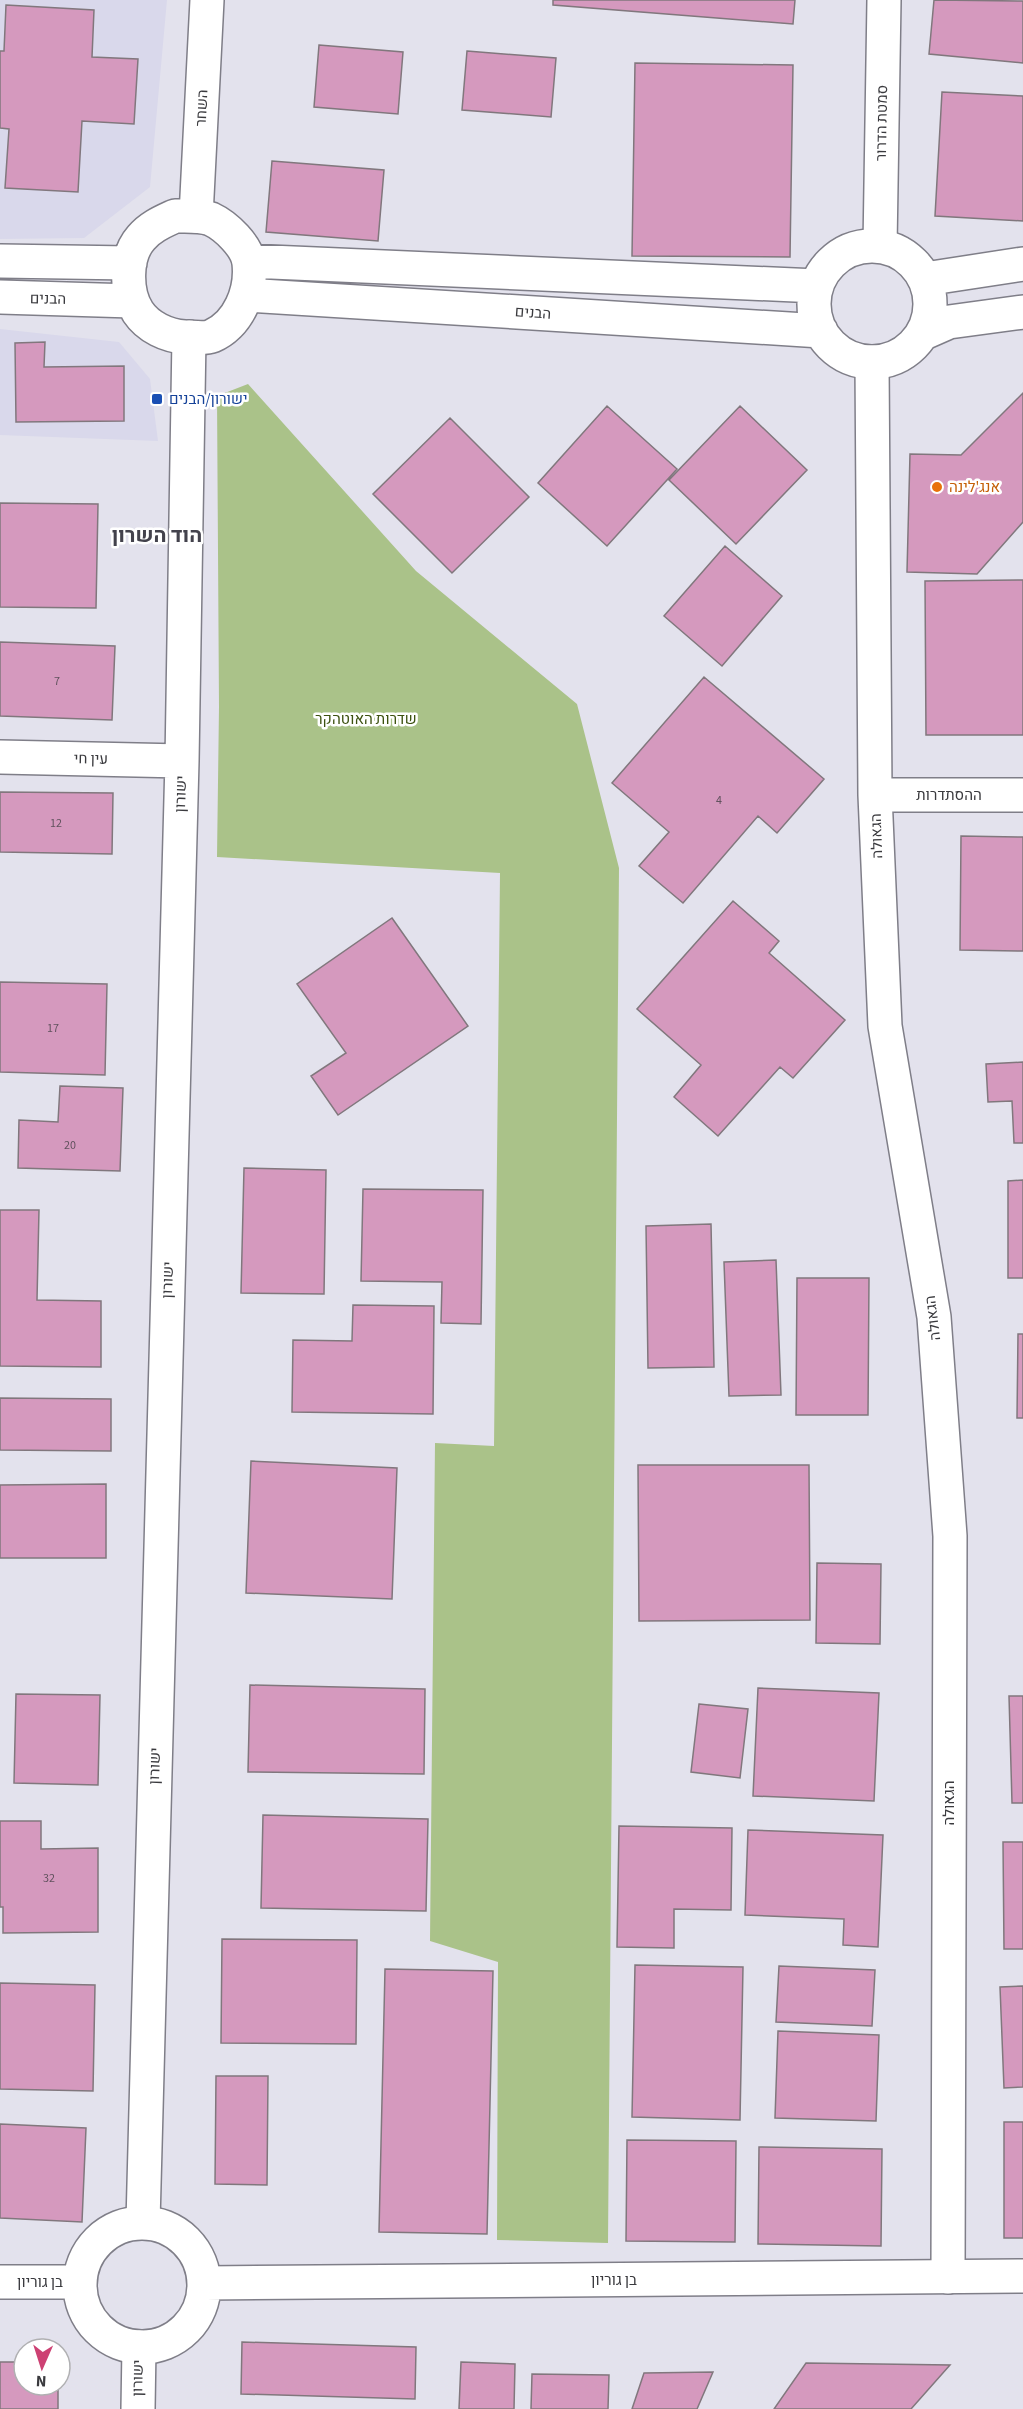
<svg xmlns="http://www.w3.org/2000/svg" width="1023" height="2409" viewBox="0 0 1023 2409" font-family="'Source Sans 3',Heebo,sans-serif">
	<rect width="100%" height="100%" fill="#e3e2ed"/>
	<path fill="#d9d8eb" d="M0,0H167L150,187L84,238L0,239Z
		M0,329L119,342L150,379L158,441L0,435Z"/>
	<path fill="#aac289" d="M248,384L416,571L577,704L619,868L608,2243L497,2240L498,1962L430,1941L435,1443L494,1446L500,873L217,857L219,707L217,396Z"/>
	<path fill="#d599be" stroke="#81777d" stroke-width="1.5" d="M553,0H795L793,24L553,5Z
		M934,0L1023,1V63L929,54Z
		M6,5L94,10L92,57L138,59L134,124L82,121L78,192L5,188L9,129L0,128V51H4Z
		M319,45L403,52L398,114L314,107Z
		M467,51L556,58L551,117L462,110Z
		M635,63L793,65L790,257L632,256Z
		M942,92L1023,96V221L935,216Z
		M272,161L384,170L378,241L266,232Z
		M45,342L44,367L124,366V421L16,422L15,343Z
		M1023,393V522L977,574L907,572L910,454L961,455Z
		M607,406L677,469L607,546L538,483Z
		M740,406L807,470L736,544L669,480Z
		M450,418L529,497L452,573L373,494Z
		M0,503L98,504L96,608L0,607Z
		M725,546L782,596L722,666L664,616Z
		M1023,580V735H926L925,581Z
		M0,642L115,646L112,720L0,716Z
		M704,677L824,779L777,833L758,816L683,903L639,866L669,832L612,783Z
		M0,792L113,793L112,854L0,852Z
		M961,836L1023,837V951L960,950Z
		M733,901L779,941L769,953L845,1020L793,1078L780,1067L718,1136L674,1097L701,1065L637,1009Z
		M392,918L468,1026L338,1115L311,1076L346,1053L297,984Z
		M0,982L107,984L105,1075L0,1072Z
		M1023,1062V1143H1014L1012,1101L988,1102L986,1064Z
		M60,1086L123,1088L120,1171L18,1168L19,1120L58,1122Z
		M244,1168L326,1170L324,1294L241,1293Z
		M1023,1180V1278H1008V1181Z
		M363,1189L483,1190L481,1324L441,1323L442,1282L361,1281Z
		M0,1210H39L37,1300L101,1301V1367L0,1366Z
		M711,1224L714,1367L648,1368L646,1226Z
		M776,1260L781,1395L729,1396L724,1262Z
		M797,1278H869L868,1415H796Z
		M353,1305L434,1306L433,1414L292,1412L293,1340L352,1341Z
		M1018,1334H1023V1418H1017Z
		M0,1398L111,1399V1451L0,1450Z
		M251,1461L397,1468L392,1599L246,1593Z
		M638,1465H809L810,1620L639,1621Z
		M106,1484V1558H0V1485Z
		M817,1563L881,1564L880,1644L816,1643Z
		M250,1685L425,1689L424,1774L248,1772Z
		M758,1688L879,1693L874,1801L753,1796Z
		M16,1694L100,1695L98,1785L14,1783Z
		M1009,1696H1023V1803H1012Z
		M699,1704L748,1709L740,1778L691,1772Z
		M263,1815L428,1819L426,1911L261,1908Z
		M0,1821H41V1849L98,1848V1932L3,1933V1907H0Z
		M619,1826L732,1828L731,1910L674,1909V1948L617,1947Z
		M748,1830L883,1835L878,1947L843,1945L844,1919L745,1915Z
		M1003,1842H1023V1949H1004Z
		M222,1939L357,1940L356,2044L221,2043Z
		M635,1965L743,1967L740,2120L632,2117Z
		M779,1966L875,1970L872,2026L776,2022Z
		M385,1969L493,1971L487,2234L379,2232Z
		M0,1983L95,1985L93,2091L0,2089Z
		M1023,1986V2087L1004,2088L1000,1987Z
		M778,2031L879,2035L876,2121L775,2118Z
		M216,2076H268L267,2185L215,2184Z
		M1004,2122H1023V2238H1004Z
		M0,2124L86,2128L82,2222L0,2218Z
		M627,2140L736,2141L735,2242L626,2241Z
		M759,2147L882,2149L881,2246L758,2244Z
		M242,2342L416,2347L415,2399L241,2394Z
		M0,2362H24V2385H58V2409H0Z
		M461,2362L515,2364L514,2409H459Z
		M806,2363L950,2365L911,2409H774Z
		M713,2372L697,2409H632L644,2373Z
		M532,2374L609,2375L608,2409H531Z"/>
	<g fill="none" stroke-linecap="round" stroke-linejoin="round">
		<g stroke="#7f7e88" stroke-width="36">
			<path id="street" d="M196,216L207,0
				M880,246L884,0
				M872,362L875,795L885,1026L934,1317L950,1536L948,2277
				M0,757L182,761
				M875,795H1023
				M143,2222L182,761L189,337
				M138,2409L139,2347"/>
		</g>
		<g stroke="#7f7e88" stroke-width="36">
			<path id="secondary" d="M175,216C187,216 200,215 211,219C226,226 247,246 249,263C252,291 239,324 212,336C205,339 192,337 185,337C167,336 148,327 138,312C125,292 125,256 141,238C150,227 162,222 175,216Z
				M814 304a58 58 0 1 1 116 0a58 58 0 1 1-116 0Z
				M0,261L130,263
				M249,261L817,286
				M925,279L1023,264
				M246,295L821,331
				M0,297L132,301
				M924,333L949,322L1023,312
				M80 2285a62 62 0 1 1 124 0a62 62 0 1 1-124 0Z
				M0,2282H79
				M205,2283L1023,2276"/>
		</g>
		<use href="#street" stroke="#fff" stroke-width="33"/>
		<use href="#secondary" stroke="#fff" stroke-width="33"/>
	</g>
	<rect fill="#1a4fb4" stroke="#fff" stroke-width="2" x="151" y="393" width="12" height="12" rx="3"/>
	<circle fill="#e8710a" stroke="#fff" stroke-width="2" cx="937" cy="487" r="6"/>
	<g text-anchor="middle" dominant-baseline="central" stroke-width="5" stroke-linejoin="round" paint-order="stroke">
		<g font-size="12" fill="#61525e">
			<text x="57" y="681">7</text>
			<text x="719" y="800">4</text>
			<text x="56" y="823">12</text>
			<text x="53" y="1028">17</text>
			<text x="70" y="1145">20</text>
			<text x="49" y="1878">32</text>
		</g>
		<g font-size="15" fill="#3a3a3e" stroke="#fff">
			<text transform="translate(202 108) rotate(-87)">השחר</text>
			<text transform="translate(882 123) rotate(-89)">סמטת הדרור</text>
			<text transform="translate(48 299) rotate(1)">הבנים</text>
			<text transform="translate(533 313) rotate(4)">הבנים</text>
			<text transform="translate(91 759) rotate(1)">עין חי</text>
			<text transform="translate(181 794) rotate(-88)">ישורון</text>
			<text x="949" y="795">ההסתדרות</text>
			<text transform="translate(877 836) rotate(-92)">הגאולה</text>
			<text transform="translate(168 1280) rotate(-88)">ישורון</text>
			<text transform="translate(933 1318) rotate(-97)">הגאולה</text>
			<text transform="translate(155 1766) rotate(-88)">ישורון</text>
			<text transform="translate(949 1803) rotate(-90)">הגאולה</text>
			<text x="614" y="2280">בן גוריון</text>
			<text x="40" y="2282">בן גוריון</text>
			<text transform="translate(138 2378) rotate(-89)">ישורון</text>
		</g>
		<g font-size="15" fill="#164399" stroke="#fff" text-anchor="start">
			<text x="169" y="399">ישורון/הבנים</text>
		</g>
		<g font-size="15" fill="#c56008" stroke="#fff" text-anchor="start">
			<text x="949" y="487">אנג'לינה</text>
		</g>
		<g font-size="15" fill="#3c510f" stroke="#fff">
			<text x="366" y="719">שדרות האוטהקר</text>
		</g>
		<g font-size="21" font-weight="bold" fill="#43424c" stroke="#fff">
			<text x="157" y="535">הוד השרון</text>
		</g>
	</g>
	<g transform="translate(42 2367) rotate(183)"><circle r="28" fill="#ffffff" stroke="#b0b0b2" stroke-width="1.5"/>
	<path d="M0-4.5L10 22L0 15L-10 22Z" fill="#cd4173"/>
	<text y="-9" font-size="16" font-weight="bold" text-anchor="middle" fill="#3a3a3e">N</text>
	</g>
</svg>
